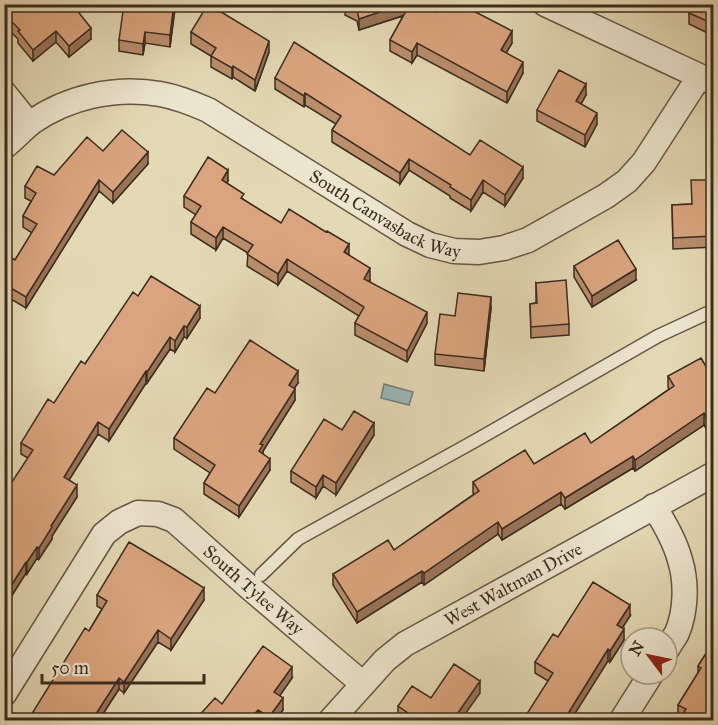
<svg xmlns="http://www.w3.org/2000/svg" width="718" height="725" viewBox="0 0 718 725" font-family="'IM FELL Great Primer',serif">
	<rect width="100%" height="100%" fill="#e4d9b5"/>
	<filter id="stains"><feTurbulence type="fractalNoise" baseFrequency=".00333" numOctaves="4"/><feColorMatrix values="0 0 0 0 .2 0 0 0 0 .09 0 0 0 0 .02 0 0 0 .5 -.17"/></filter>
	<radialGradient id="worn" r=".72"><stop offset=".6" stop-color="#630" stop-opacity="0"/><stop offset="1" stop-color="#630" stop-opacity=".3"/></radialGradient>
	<path fill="#9ab7b9" stroke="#747f7c" stroke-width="1.5" d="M384,384L413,392L409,405L381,398Z"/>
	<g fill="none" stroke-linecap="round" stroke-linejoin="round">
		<g stroke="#665746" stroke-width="15">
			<path id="service" d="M261,575L298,539L473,442L658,336L714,310"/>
		</g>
		<g stroke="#665746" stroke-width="27">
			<g id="minor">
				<path d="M545,4L714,83"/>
				<path d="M4,93L29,124"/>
				<path id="s1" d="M4,147C14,139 22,130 32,122C68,97 116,86 160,94C177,97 192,103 208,110L407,234L430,245L454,251L479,252L504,248L528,240L606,196L627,181L644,162L699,77"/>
				<path d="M654,506C664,523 675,541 680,560C687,583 686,611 677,633C674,638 670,644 667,649"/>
				<path id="s2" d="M4,694L104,534L119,522L138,513L158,514L174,520L249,587L363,684"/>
				<path id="s3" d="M331,720L385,660L405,644L714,474"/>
				<path d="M622,720L651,674"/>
			</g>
		</g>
		<use href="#service" stroke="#ede6cf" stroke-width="12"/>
		<use href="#minor" stroke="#ede6cf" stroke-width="24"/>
	</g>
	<path fill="#bb8e6c" stroke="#3c2c21" stroke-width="1.5" d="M4,4L91,39L69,57L56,42L33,61L18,43V39L4,25Z
		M175,4L170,47L145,43L143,55L119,51V40Z
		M338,4H422L435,12L464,6L512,43L506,53L523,73L507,103L417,55L412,63L390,51V40L403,16L359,30L357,21L345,15V8Z
		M714,4V36L689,24V13Z
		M191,32L269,52L255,91L233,77L232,79L211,67V56L191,44Z
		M275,78L470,155L523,178L505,206L483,192L471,211L450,198V196L409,170L400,184L332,142V130L336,124L305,105L304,107L275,89Z
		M586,95L581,104L597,124L585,147L537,121V110Z
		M103,151L148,164L113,203L99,191L26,308L4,295V254L15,260L32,233L23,227V216L31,201L25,198V186L54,175Z
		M714,180V247L673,249L672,205L691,204Z
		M228,181L227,183L244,200L281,223L349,255L370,280L369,281L427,323L407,362L355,335V323L359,316L287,271L278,285L247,266L248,253L223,238L216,250L191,234V222L196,215L184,207V196Z
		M574,266L636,280L592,307L574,277Z
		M536,283L569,324V335L531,338L530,304L536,303Z
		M138,296L200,318L187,338L184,337L175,352L170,349L147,383H146L109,441L98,434L69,480L77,497L52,536V539L39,559L37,558L27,574L26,573L4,608L28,458L21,454V443L54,403Z
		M491,308L484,371L435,365V354L455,316Z
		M714,366L708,432L704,425L635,471L633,468L565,509L561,504L502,540L498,534L424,585L422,582L357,623L333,585V574L394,550L474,494L473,493V482L534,464L591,443L669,389L668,387V376L708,370Z
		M298,383L294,388L295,400L263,451V454L270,470L239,517L204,494V483L210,473L174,449V438L215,393Z
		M342,430L374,435L336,495L323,486L316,498L291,482V471Z
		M97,595L204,600L171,650L158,642L124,693L119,689L99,720H28L89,631L102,609L97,606Z
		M630,616L622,628L624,640L610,662L608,661L548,681L535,673V662Z
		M714,641V720L681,717L678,716V705L698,673V666Z
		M292,678L279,696L283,710L275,720H195L222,704Z
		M480,693L403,720L398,717V706L431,698Z"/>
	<path fill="#997458" stroke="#3c2c21" stroke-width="1.5" d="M174,4H175V10L170,47V35Z
		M403,4H411V13L359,30V19Z
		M91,28V39L69,57V46Z
		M56,31V42L33,61V50Z
		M512,31V43L501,62V50Z
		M145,32V43L143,55V44Z
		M269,41V52L255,91V80Z
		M417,43V55L412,63V52Z
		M523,62V73L507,103V92Z
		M233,66V77L232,79V68Z
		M586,84V95L576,113V101Z
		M305,93V105L304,107V96Z
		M597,113V124L585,147V135Z
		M148,152V164L113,203V192Z
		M409,159V170L400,184V173Z
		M523,167V178L505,206V195Z
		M228,170V181L222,191V180Z
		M99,180V191L26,308V297Z
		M483,180V192L471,211V200Z
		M223,227V238L216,250V238Z
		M349,244V255L344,252Z
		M287,259V271L278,285V274Z
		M370,268V280L364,290V279Z
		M636,269V280L592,307V296Z
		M491,297V308L484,371V359Z
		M200,306V318L187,338V327Z
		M427,312V323L407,362V351Z
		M184,326V337L175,352V341Z
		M170,337V349L147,383V372Z
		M146,371V383L109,441V429Z
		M298,371V383L289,396V385Z
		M295,389V400L263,451V457L259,451L260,444Z
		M704,413V425L635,471V460Z
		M714,418V429L708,432V421Z
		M98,422V434L64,488V477Z
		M374,423V435L336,495V483Z
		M633,456V468L565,509V498Z
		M270,459V470L239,517V506Z
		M323,475V486L316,498V487Z
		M77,485V497L52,536V539L39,559V548L51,526Z
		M561,492V504L502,540V529Z
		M498,522V534L424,585V573Z
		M37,547V558L27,574V562Z
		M26,562V573L4,608V597Z
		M422,571V582L357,623V612Z
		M204,588V600L171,650V639Z
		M630,605V616L617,636V625Z
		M624,629V640L610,662V651Z
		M158,630V642L124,693V682Z
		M608,649V661L571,720H564Z
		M292,667V678L274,704V692Z
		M119,678V689L99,720H92Z
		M480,681V693L461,720H453Z
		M283,698V710L275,720H269V717Z
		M258,710V720H249Z"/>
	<path fill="#daa57e" stroke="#3c2c21" stroke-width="1.5" d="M4,4H72L91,28L69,46L56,31L33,50L18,31L20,30L4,14Z
		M124,4H174L170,35L145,32L143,44L119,40Z
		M208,4L269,41L255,80L233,66L232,68L211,56L216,48L191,32Z
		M347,4H403L359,19L357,10Z
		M410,4H422L435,12L439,4H464V6L512,31L501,50L523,62L507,92L417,43L412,52L390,40Z
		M693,4H714V24L689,13Z
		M294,42L470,155L480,140L523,167L505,195L483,180L471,200L450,187L451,185L409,159L400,173L332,130L341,116L305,93L304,96L275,78Z
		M559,70L586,84L576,101L597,113L585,135L537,110Z
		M122,130L148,152L113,192L99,180L26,297L4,284V254L15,260L37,224L23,216L36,193L25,186L37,166L54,175L87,137L103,151Z
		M208,157L228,170L222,180L244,194L241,198L281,223L289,209L326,232L327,231L349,244L344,252L370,268L364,279L427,312L407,351L355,323L364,307L287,259L278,274L247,254L253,245L223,227L216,238L191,222L201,206L184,196Z
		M691,180H714V236L673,238L672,205L692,204Z
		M618,240L636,269L592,296L574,266Z
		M151,276L200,306L187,327L184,326L175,341L170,337L147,372L146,371L109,429L98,422L64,477L77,485L51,526L52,527L39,548L37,547L27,562H26L4,597V494L33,450L21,443L48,399L54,403L81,361L85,364L133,292L138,296Z
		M566,280L569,324L531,327L530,304L537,303L536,283Z
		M458,293L491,297L484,359L435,354L440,314L455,316Z
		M250,340L298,371L289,385L295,389L260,444L263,445L259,451L270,459L239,506L204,483L215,465L174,438L207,388L215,393Z
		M701,358L708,370L714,366V418L708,421L704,413L635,460L633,456L565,498L561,492L502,529L498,522L424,573L422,571L357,612L333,574L388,540L394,550L479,491L473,482L525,450L534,464L585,433L591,443L674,386L668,376Z
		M354,411L374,423L336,483L323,475L316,487L291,471L324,419L342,430Z
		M129,542L171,567L204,588L171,639L158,630L124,682L119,678L92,720L88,718L86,720H28L85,628L89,631L107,601L97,595Z
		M593,582L630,605L617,625L624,629L610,651L608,649L564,720H523L553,673L535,662L553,634L558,637Z
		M714,641V720H679L686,709L678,705L701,668L698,666Z
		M263,646L292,667L274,692L283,698L269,717L258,710L249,720H195L215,698L222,704Z
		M454,664L480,681L453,720H404L408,713L398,706L412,686L431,698Z"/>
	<g text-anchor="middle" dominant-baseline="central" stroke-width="4.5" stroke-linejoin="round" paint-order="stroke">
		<g font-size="18" fill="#3c2c21" stroke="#ede6cf">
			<text stroke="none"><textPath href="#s1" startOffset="429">South Canvasback Way</textPath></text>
			<text stroke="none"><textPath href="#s3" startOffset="230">West Waltman Drive</textPath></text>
			<text stroke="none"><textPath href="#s2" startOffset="372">South Tylee Way</textPath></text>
		</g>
	</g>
	<rect width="718" height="725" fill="none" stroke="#e4d9b5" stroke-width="24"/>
	<rect x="6" y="6" width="706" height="713" fill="none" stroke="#3c2c21" stroke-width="3"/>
	<rect x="12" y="12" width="694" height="701" fill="none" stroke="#3c2c21" stroke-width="1.5"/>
	<g transform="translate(649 656) rotate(302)"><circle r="28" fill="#ede6cf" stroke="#a69c89" stroke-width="1.5"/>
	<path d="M0-4.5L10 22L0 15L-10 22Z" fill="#8f2418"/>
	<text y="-9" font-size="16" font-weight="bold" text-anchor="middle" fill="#3c2c21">N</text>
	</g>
	<path d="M42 674v9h162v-9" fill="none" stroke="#3c2c21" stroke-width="3"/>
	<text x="51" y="674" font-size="18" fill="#3c2c21" stroke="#ede6cf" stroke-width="4.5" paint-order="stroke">50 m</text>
	<rect width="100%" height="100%" filter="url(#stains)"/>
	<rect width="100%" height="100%" fill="url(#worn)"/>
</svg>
